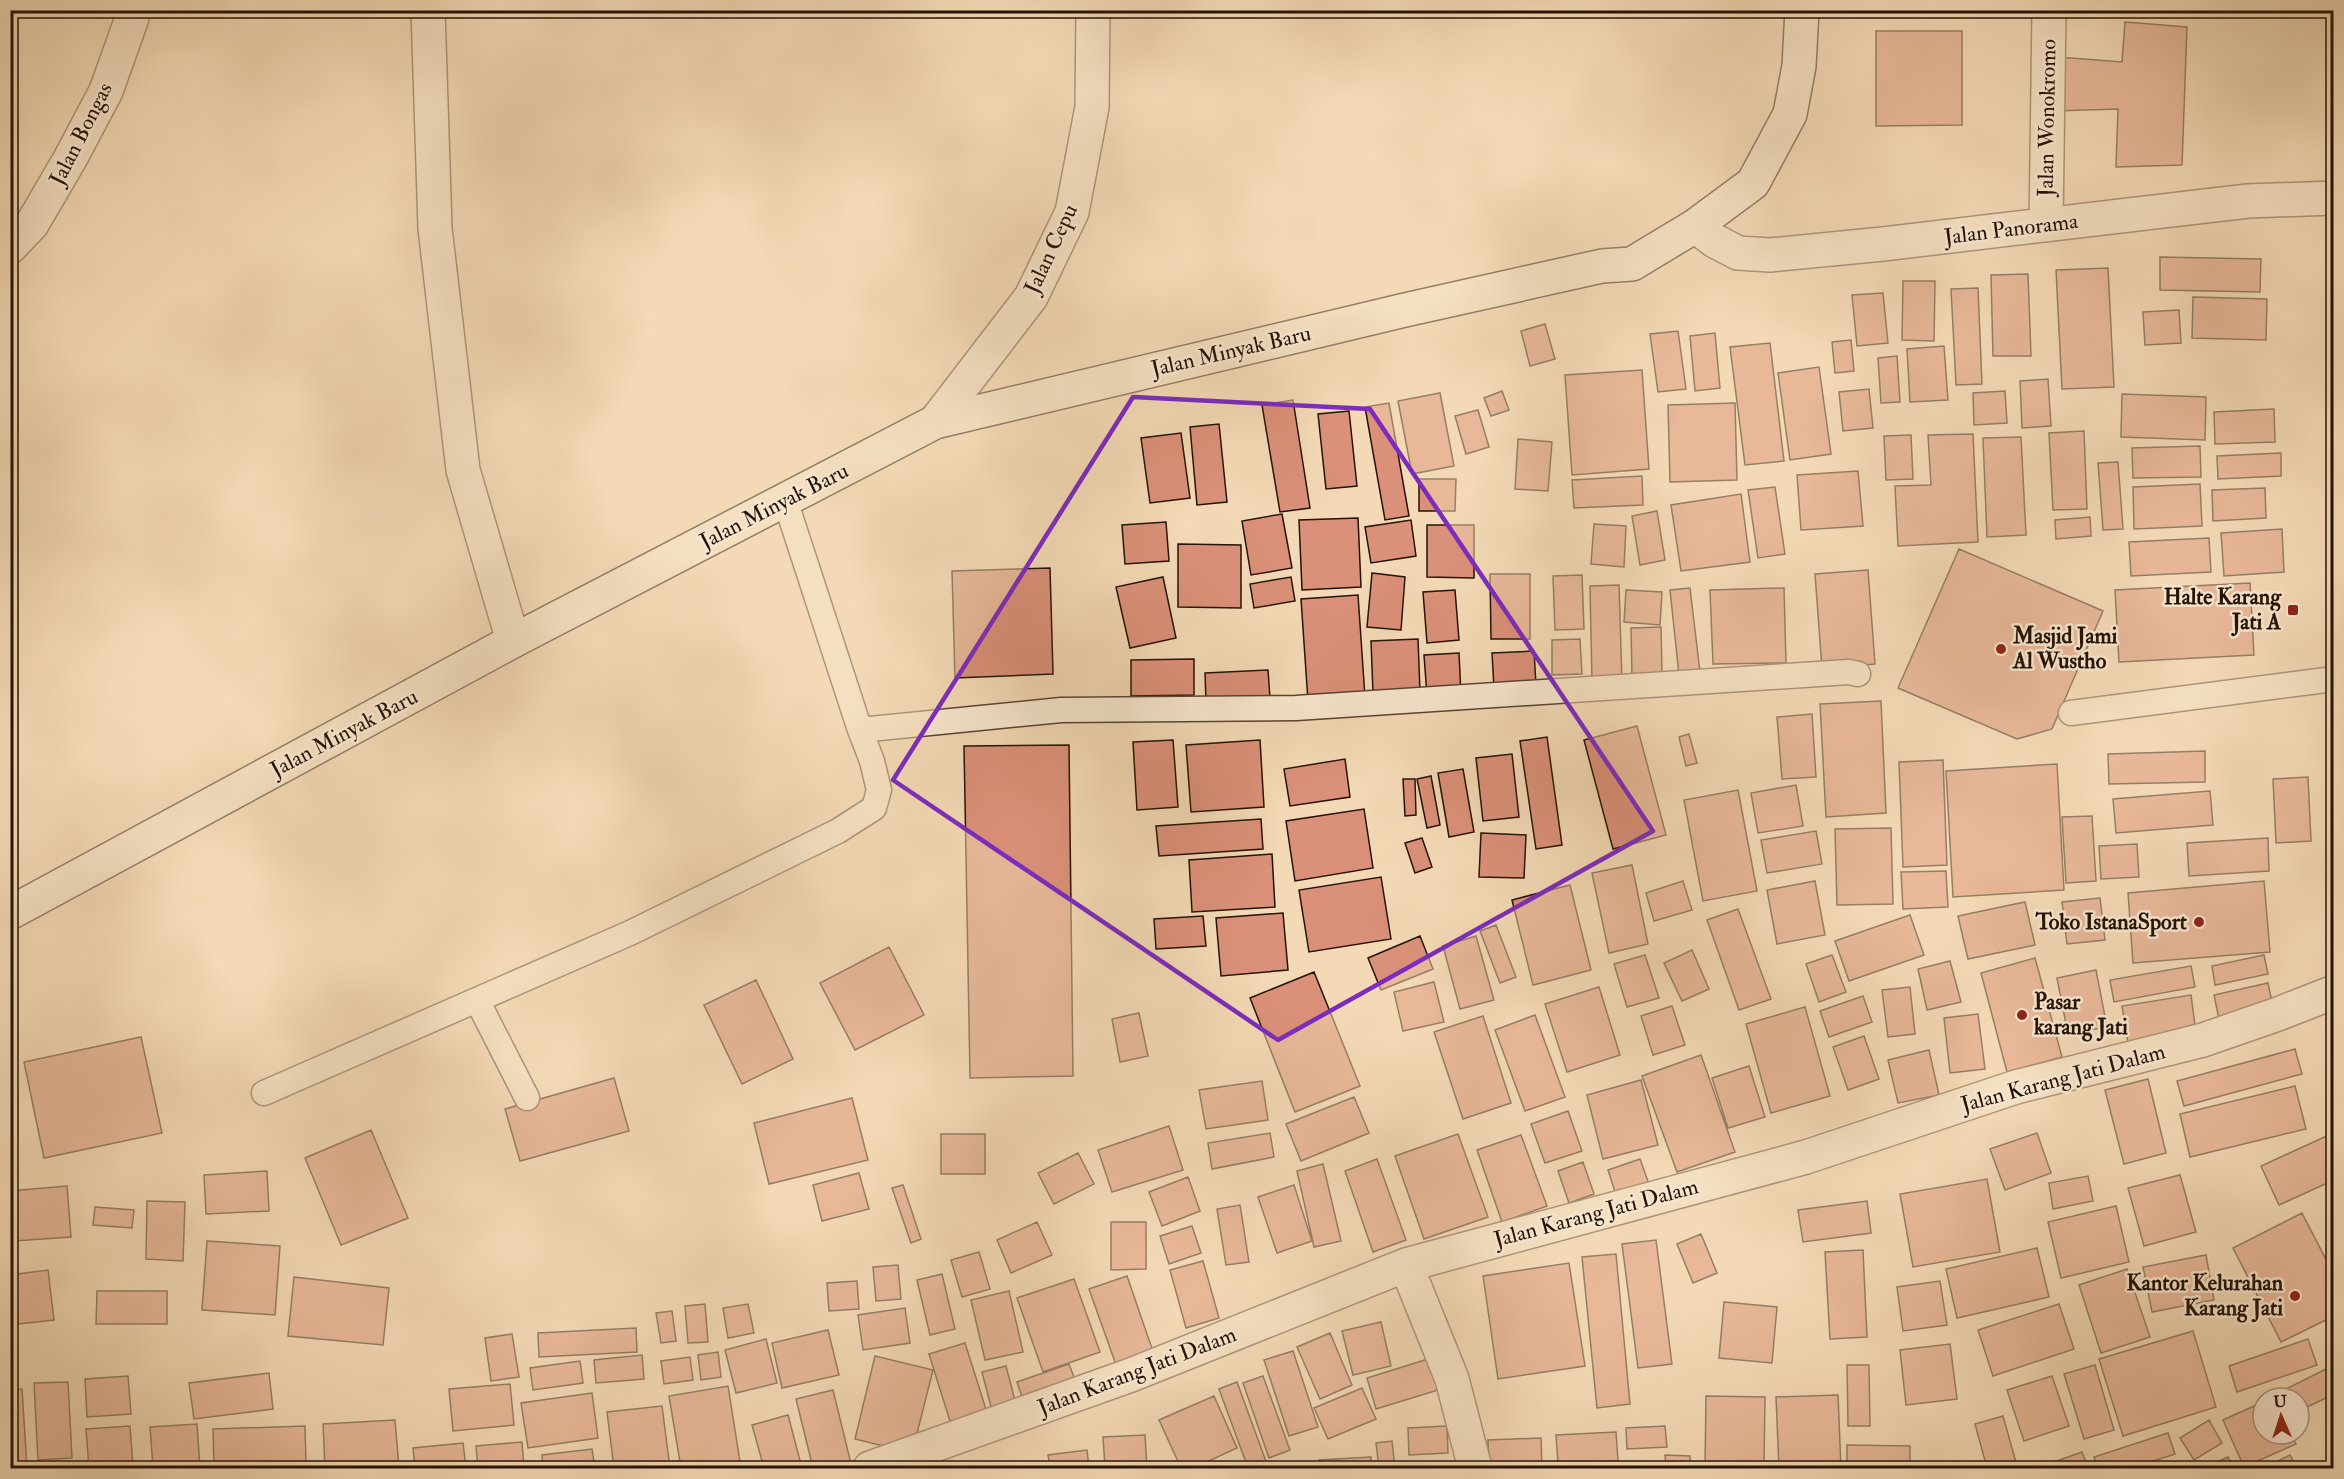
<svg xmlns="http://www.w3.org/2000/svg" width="2344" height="1479" viewBox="0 0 2344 1479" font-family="'IM FELL Double Pica',serif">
	<rect width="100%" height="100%" fill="#f3d9b5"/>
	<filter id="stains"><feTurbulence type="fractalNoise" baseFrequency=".00333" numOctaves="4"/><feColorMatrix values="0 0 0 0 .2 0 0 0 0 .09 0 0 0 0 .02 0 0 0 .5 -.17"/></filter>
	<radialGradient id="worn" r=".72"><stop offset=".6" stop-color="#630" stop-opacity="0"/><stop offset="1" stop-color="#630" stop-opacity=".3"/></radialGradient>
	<path fill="#db9079" stroke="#241205" stroke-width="1.5" d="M1876,10H1973V15L1876,14Z
		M2125,22L2187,27L2182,165L2116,167L2118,109L2054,111L2059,57L2122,62Z
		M1876,31H1962V125L1876,126Z
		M2160,257L2261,259L2260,292L2160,290Z
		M2108,268L2114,387L2062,389L2056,270Z
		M2028,274L2031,356H1993L1991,275Z
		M1903,281H1935L1934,341L1902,340Z
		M1978,288L1982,384L1956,385L1951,289Z
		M1883,293L1888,343L1857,346L1852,295Z
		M2193,297L2267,299L2266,340L2192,338Z
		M2179,310L2181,343L2145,345L2143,312Z
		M1545,324L1555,359L1530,366L1521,331Z
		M1678,331L1686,389L1658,392L1650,334Z
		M1715,333L1720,388L1695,391L1690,336Z
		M1851,340L1854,371L1835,373L1832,342Z
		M1770,343L1784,461L1745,465L1730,347Z
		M1944,346L1948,400L1910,402L1907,349Z
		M1897,356L1900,402L1881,403L1878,358Z
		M1819,367L1831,454L1790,460L1778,373Z
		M1642,370L1649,469L1572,475L1565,375Z
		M2048,379L2051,426L2022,428L2020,381Z
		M1869,389L1873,428L1843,431L1839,392Z
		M1502,391L1509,410L1491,416L1484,398Z
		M2005,391L2007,423L1974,425L1973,393Z
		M1440,393L1454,466L1412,474L1398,401Z
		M2122,394L2206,397L2205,440L2121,437Z
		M1293,400L1310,508L1280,512L1262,405Z
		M1389,403L1409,516L1385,520L1365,407Z
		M1735,403L1737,480L1670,482L1668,405Z
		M2274,409L2275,442L2215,444L2214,412Z
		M1478,410L1489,447L1466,454L1455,416Z
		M1349,411L1357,486L1326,489L1318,414Z
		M1219,424L1227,502L1197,505L1190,427Z
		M2084,431L2087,509L2053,510L2049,433Z
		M1181,433L1190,498L1150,503L1141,438Z
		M1973,434L1978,542L1898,546L1895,486L1931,485L1928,435Z
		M1911,435L1913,479L1886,480L1884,436Z
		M2021,437L2026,535L1987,537L1983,438Z
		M1518,439L1552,442L1548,491L1515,489Z
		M2200,446L2201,477L2133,478L2132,448Z
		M2281,453V476L2218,479L2217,456Z
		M2118,462L2123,529L2103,530L2098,463Z
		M1858,471L1863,526L1801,530L1797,475Z
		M1642,476L1643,505L1574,508L1572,480Z
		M1419,479H1456L1455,511H1419Z
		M2200,484L2202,526L2134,529L2133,487Z
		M1775,487L1785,554L1758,558L1748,490Z
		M2265,488L2266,518L2213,521L2212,490Z
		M1741,494L1750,562L1681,571L1671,505Z
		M1657,511L1665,560L1640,565L1632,516Z
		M1282,514L1292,568L1251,575L1242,521Z
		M2090,517L2091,536L2056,539L2055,520Z
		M1358,518L1361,587L1302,590L1299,520Z
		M1411,520L1416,556L1371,563L1365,527Z
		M1166,522L1169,561L1125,564L1122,525Z
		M1594,524L1626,526L1624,567L1591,564Z
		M1427,525H1474V578L1427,577Z
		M2282,529L2284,572L2224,576L2221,533Z
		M2209,538L2211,572L2131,576L2129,542Z
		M1178,544L1241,545V608L1178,607Z
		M1959,549L2103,611L2052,729L2017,739L1898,688Z
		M1050,568L1053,674L955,678L952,571Z
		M1868,570L1875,664L1822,668L1815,574Z
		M1372,573L1405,577L1401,630L1367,627Z
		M1490,574H1530V639H1491Z
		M1582,575L1584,629L1555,630L1553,576Z
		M1163,577L1176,638L1130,648L1116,587Z
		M1291,577L1295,601L1254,608L1250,584Z
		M2250,583L2254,655L2119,662L2115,590Z
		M1619,585L1622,682H1592L1590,586Z
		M1690,588L1700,672L1679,675L1670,590Z
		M1784,588L1786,663L1713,664L1710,590Z
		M1455,590L1459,640L1427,643L1423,592Z
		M1626,590L1662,592L1660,625L1624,622Z
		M1358,595L1365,697L1308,701L1301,599Z
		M1661,627L1662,675L1632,676L1631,628Z
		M1418,639L1420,692L1373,693L1371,641Z
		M1580,639L1582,674L1552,675V640Z
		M1534,651L1536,685L1494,688L1492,653Z
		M1459,653L1461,695L1427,696L1424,655Z
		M1194,659V695L1131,696V660Z
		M1268,670L1270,698L1206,701L1205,673Z
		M1881,701L1886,813L1826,817L1820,704Z
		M1812,714L1816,777L1782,779L1777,717Z
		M1637,726L1666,835L1613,849L1584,740Z
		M1689,734L1697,763L1686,766L1679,737Z
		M1547,737L1562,845L1536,849L1520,741Z
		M1173,740L1178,807L1137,810L1133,742Z
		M1260,740L1264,807L1191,812L1186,745Z
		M1069,745L1073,1076L970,1078L964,746Z
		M2205,751V782L2109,784L2108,754Z
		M1512,754L1519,817L1483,821L1476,758Z
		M1345,759L1350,797L1290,806L1284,769Z
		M1943,760L1947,865L1903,867L1899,762Z
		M2057,764L2064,890L1953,897L1946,771Z
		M1463,769L1474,832L1449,837L1438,773Z
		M1431,776L1440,825L1427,828L1417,779Z
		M2308,777L2311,841L2276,843L2273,779Z
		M1403,779H1415L1416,815L1405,816Z
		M1796,785L1803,826L1758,833L1751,793Z
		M1738,790L1757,891L1703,901L1684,800Z
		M2210,791L2213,825L2116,833L2113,799Z
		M1364,809L1373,868L1295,881L1286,821Z
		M2092,816L2096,881L2066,883L2062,817Z
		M1261,819L1263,849L1159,856L1156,826Z
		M1891,828L1893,904L1837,905L1835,829Z
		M1816,831L1822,864L1767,873L1761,840Z
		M1481,833L1526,835L1524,878L1479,877Z
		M1422,838L1432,867L1415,873L1405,843Z
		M2268,838L2269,871L2189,876L2187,843Z
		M2137,844L2139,877L2101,879L2099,846Z
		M1272,854L1275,907L1192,912L1189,860Z
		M1632,865L1648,944L1609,953L1592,873Z
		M1946,871L1948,907L1903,909L1901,872Z
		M1381,877L1391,939L1309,952L1299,890Z
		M1683,881L1692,910L1654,921L1646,893Z
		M1815,881L1825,935L1777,944L1767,890Z
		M2264,881L2270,952L2133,963L2128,893Z
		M1570,885L1591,970L1533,985L1512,900Z
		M2100,898L2105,940L2067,944L2062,902Z
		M2025,902L2035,945L1968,959L1958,916Z
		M1738,909L1771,999L1739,1010L1707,920Z
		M1283,913L1288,970L1221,976L1216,918Z
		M1910,915L1924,955L1849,981L1835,941Z
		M1203,916L1206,946L1156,949L1154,919Z
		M1496,925L1516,977L1500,983L1480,931Z
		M1420,936L1433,969L1381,990L1368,958Z
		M1476,936L1494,1000L1460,1009L1443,946Z
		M889,947L924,1015L855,1050L820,983Z
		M1692,950L1709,989L1682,1001L1664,963Z
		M1645,955L1659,998L1627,1007L1614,964Z
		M1832,955L1846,992L1819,1002L1806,964Z
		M2264,955L2268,974L2215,985L2212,966Z
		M2035,958L2062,1057L2007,1072L1981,973Z
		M1950,961L1961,1002L1927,1010L1918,969Z
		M2191,966L2195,987L2114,1002L2110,980Z
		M2096,970L2107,1027L2068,1034L2057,978Z
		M1314,972L1360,1086L1295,1112L1250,998Z
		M756,980L793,1059L742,1084L704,1005Z
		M1434,982L1444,1022L1403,1031L1394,992Z
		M2268,983L2274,1012L2220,1024L2214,995Z
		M1599,987L1620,1055L1567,1072L1545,1004Z
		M1910,987L1915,1034L1888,1037L1882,990Z
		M2191,995L2196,1033L2128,1043L2122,1006Z
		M1863,996L1872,1022L1829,1037L1820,1011Z
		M1672,1006L1685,1045L1653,1055L1641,1016Z
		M1805,1007L1830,1096L1771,1113L1746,1024Z
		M1139,1013L1148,1056L1120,1062L1112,1019Z
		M1978,1014L1985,1069L1950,1073L1944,1018Z
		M1535,1015L1565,1097L1525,1111L1495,1030Z
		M1483,1016L1511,1103L1463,1119L1434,1032Z
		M1864,1036L1879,1079L1848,1090L1833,1047Z
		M141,1037L162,1133L44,1158L24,1062Z
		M2295,1049L2302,1074L2184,1106L2177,1081Z
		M1929,1050L1939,1095L1898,1103L1888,1060Z
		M1701,1055L1735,1152L1677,1172L1642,1076Z
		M1749,1066L1765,1117L1728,1128L1712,1078Z
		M614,1078L629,1131L520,1161L505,1109Z
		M2148,1079L2166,1153L2124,1164L2105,1090Z
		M1641,1080L1658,1145L1603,1159L1587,1095Z
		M1262,1081L1268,1120L1206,1129L1199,1090Z
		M2295,1086L2306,1129L2190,1157L2180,1114Z
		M1354,1097L1369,1133L1301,1161L1286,1124Z
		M852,1098L868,1160L769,1184L754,1123Z
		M1568,1111L1582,1151L1545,1163L1531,1124Z
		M1169,1126L1183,1170L1112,1192L1098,1150Z
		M371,1130L408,1218L341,1245L305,1158Z
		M1270,1133L1274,1157L1212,1169L1208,1143Z
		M2037,1133L2051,1173L2005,1190L1990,1149Z
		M941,1134H985V1174H941Z
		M1458,1134L1488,1217L1424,1239L1395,1156Z
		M2331,1134L2334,1139V1180L2279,1205L2261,1166Z
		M1521,1135L1547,1206L1502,1222L1477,1150Z
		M1078,1153L1094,1184L1054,1204L1038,1173Z
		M1377,1159L1406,1240L1373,1252L1345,1171Z
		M1640,1159L1650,1187L1617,1198L1608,1170Z
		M1583,1162L1594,1194L1569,1203L1558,1171Z
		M1323,1164L1341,1241L1314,1247L1297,1171Z
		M267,1171L269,1211L206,1214L204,1175Z
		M859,1173L869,1209L822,1221L813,1185Z
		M2180,1175L2196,1232L2144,1246L2128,1188Z
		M2088,1176L2093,1201L2053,1209L2049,1183Z
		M1188,1177L1200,1211L1162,1226L1149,1192Z
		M1987,1179L2000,1252L1913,1267L1900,1194Z
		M903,1185L921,1239L911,1243L892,1188Z
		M1294,1185L1312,1241L1277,1253L1258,1197Z
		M67,1186L71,1237L14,1241L10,1191Z
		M147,1201L185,1202L183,1261L146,1259Z
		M1867,1201L1871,1233L1803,1242L1798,1210Z
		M1240,1205L1249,1262L1226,1265L1217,1209Z
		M2116,1206L2129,1262L2061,1278L2048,1222Z
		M95,1207L134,1210L132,1228L93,1225Z
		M2302,1213L2334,1275V1316L2281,1342L2233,1248Z
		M1037,1222L1052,1255L1011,1273L997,1240Z
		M1111,1222H1146V1269L1111,1270Z
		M1192,1226L1201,1253L1169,1264L1160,1236Z
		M1701,1234L1717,1273L1693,1283L1677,1244Z
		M1656,1240L1672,1364L1638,1368L1622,1244Z
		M207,1241L280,1246L275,1315L202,1310Z
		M2037,1248L2049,1297L1957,1318L1946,1269Z
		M1863,1250L1867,1337L1830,1339L1825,1252Z
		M979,1252L990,1289L962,1297L951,1260Z
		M1616,1254L1630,1404L1597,1408L1582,1257Z
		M2206,1255L2214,1300L2152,1312L2143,1267Z
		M1203,1261L1219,1318L1186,1328L1170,1270Z
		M1569,1263L1585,1366L1498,1379L1483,1276Z
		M898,1265L901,1299L876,1301L873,1267Z
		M2127,1269L2150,1337L2101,1353L2079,1285Z
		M48,1270L54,1320L10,1325V1275Z
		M942,1274L955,1329L930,1335L917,1280Z
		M1127,1276L1157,1363L1120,1376L1089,1289Z
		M294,1277L389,1288L383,1345L288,1336Z
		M1074,1279L1100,1352L1043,1372L1017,1298Z
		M857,1281L859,1309L829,1311L827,1283Z
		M1940,1281L1947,1325L1903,1331L1897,1287Z
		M97,1291H167V1324H96Z
		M1009,1291L1023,1352L985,1360L971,1300Z
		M1724,1302L1777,1307L1772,1363L1719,1358Z
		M705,1304L708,1342L688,1343L685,1306Z
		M748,1304L754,1333L728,1338L723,1308Z
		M2059,1304L2074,1349L1993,1376L1978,1330Z
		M905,1308L910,1343L863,1350L858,1315Z
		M672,1311L676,1341L661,1343L656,1313Z
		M1381,1322L1391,1366L1353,1375L1342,1331Z
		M636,1328L637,1352L539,1357L538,1333Z
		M828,1330L839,1375L782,1388L772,1343Z
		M2193,1331L2216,1407L2123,1436L2099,1359Z
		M1330,1333L1352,1385L1320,1399L1297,1347Z
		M512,1334L519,1377L491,1381L485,1338Z
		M766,1339L777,1383L736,1393L725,1350Z
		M2308,1339L2317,1365L2237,1392L2229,1366Z
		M965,1343L990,1422L954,1434L929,1354Z
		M1950,1344L1957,1399L1906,1405L1900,1350Z
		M1293,1351L1318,1427L1289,1436L1264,1360Z
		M718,1352L721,1377L701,1380L698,1355Z
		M642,1355L644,1379L596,1383L594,1360Z
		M875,1356L933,1370L912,1453L855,1439Z
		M690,1357L693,1380L664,1384L661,1361Z
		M1428,1359L1438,1390L1376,1409L1367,1378Z
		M580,1361L583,1383L533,1390L530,1368Z
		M1069,1364L1080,1393L1027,1412L1017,1382Z
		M1847,1365H1869L1870,1426H1848Z
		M2095,1365L2114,1430L2084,1439L2064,1374Z
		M1006,1366L1019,1416L995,1422L982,1372Z
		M2326,1369L2334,1386V1394L2299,1411V1398H2285L2282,1391Z
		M269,1373L273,1409L194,1419L189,1383Z
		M128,1376L131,1414L87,1417L85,1379Z
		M1263,1376L1290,1450L1269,1458L1243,1383Z
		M2052,1376L2069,1426L2024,1441L2007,1390Z
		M68,1382L72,1458L38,1460L34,1383Z
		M1237,1382L1268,1467L1264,1468H1248L1219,1389Z
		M510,1384L514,1425L453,1431L449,1389Z
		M728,1386L741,1468H681L669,1396Z
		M1362,1388L1376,1419L1328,1439L1314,1408Z
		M22,1389L27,1468H15L10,1390Z
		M833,1390L852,1468H813L796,1399Z
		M592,1393L598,1438L528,1448L521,1403Z
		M1838,1395L1841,1468H1779L1776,1397Z
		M1214,1396L1237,1448L1194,1468H1181L1159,1420Z
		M1706,1396L1765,1397L1764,1468H1705Z
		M2263,1402V1434H2291L2296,1444L2244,1467L2223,1420Z
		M662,1406L670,1468H614L607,1412Z
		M788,1415L802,1468H764L752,1425Z
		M2003,1416L2017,1466L2006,1468H1987L1975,1424Z
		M395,1420L399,1468H325L323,1424Z
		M2209,1420L2222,1443L2194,1460L2180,1438Z
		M197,1424L200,1468H153L150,1427Z
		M130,1426L133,1468H89L86,1429Z
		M305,1426L306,1465L214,1468L213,1429Z
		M1447,1426L1448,1453L1409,1455L1408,1428Z
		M1665,1426L1667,1447L1627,1449L1626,1428Z
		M1616,1432L1618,1461L1558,1464L1556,1435Z
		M2168,1433L2175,1454L2132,1468H2098L2094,1457Z
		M1145,1435L1147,1468H1105L1103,1437Z
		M1541,1438L1542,1467L1489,1468L1488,1440Z
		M1392,1441L1395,1468H1379L1376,1443Z
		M522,1442L524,1468H478L476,1446Z
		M463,1443L466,1468H415L413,1448Z
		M1847,1445L1910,1446V1468H1847Z
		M592,1449L595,1468H543L542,1455Z
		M1087,1450L1089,1468H1050L1048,1455Z
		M2082,1452L2088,1468H2037Z
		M1665,1455L1690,1456V1468H1666Z
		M2290,1455L2297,1468H2264Z
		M1371,1457V1468H1320L1319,1460Z
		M2228,1457L2234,1468H2204Z
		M1447,1462L1448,1468H1405V1465Z
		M1643,1462L1644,1468H1613V1466Z
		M1228,1464V1468H1206L1205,1466Z"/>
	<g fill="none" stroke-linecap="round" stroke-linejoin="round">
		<g stroke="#584431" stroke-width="27">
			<path id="lane" d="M2071,713L2334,679
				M860,730L1061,710L1296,708L1849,672L1858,674
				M477,1000L527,1098
				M264,1093L630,933L838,831L874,808L879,790L872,761L860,730L785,500"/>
		</g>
		<g stroke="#584431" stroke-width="36">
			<path id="street" d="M428,10L435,228L463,470L513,641
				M2046,225L2049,10
				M1695,226L1715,241L1738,253L1770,255L1883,244L2248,201L2334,198
				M10,247L32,224L70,159L106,91L132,18L131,10
				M935,422L1031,297L1072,212L1092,107L1093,10
				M1406,1265L1452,1379L1475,1468
				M870,1468L1131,1375L1406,1265L1806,1157L2016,1087L2203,1040L2278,1014L2334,992"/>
		</g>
		<g stroke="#241205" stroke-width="36">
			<path id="secondary" d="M10,913L513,641L935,422L1405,310L1602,266L1632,264L1695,226L1753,183L1790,114L1799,66L1802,10"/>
		</g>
		<use href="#lane" stroke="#f7e6cf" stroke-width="24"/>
		<use href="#street" stroke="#f7e6cf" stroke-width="33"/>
		<use href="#secondary" stroke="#f7e6cf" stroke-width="33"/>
	</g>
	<path d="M0 0H2344V1479H0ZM1133,397L1370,409L1653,831L1278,1040L893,780Z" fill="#f3d9b5" fill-opacity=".55" fill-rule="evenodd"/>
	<path fill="none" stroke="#7b2cbf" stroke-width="4.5" stroke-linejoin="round" d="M1133,397L1370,409L1653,831L1278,1040L893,780Z"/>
	<g fill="#8f2418" stroke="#f7e6cf" stroke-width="2">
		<rect x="2287" y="604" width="12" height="12" rx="3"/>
		<circle cx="2001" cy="649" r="6"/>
		<circle cx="2199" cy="922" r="6"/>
		<circle cx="2022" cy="1015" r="6"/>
		<circle cx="2295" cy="1296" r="6"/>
	</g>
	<g text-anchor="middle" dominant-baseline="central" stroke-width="5" stroke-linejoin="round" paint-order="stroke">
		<g font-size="22" fill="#241205" stroke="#f7e6cf">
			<text transform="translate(2047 118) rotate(-89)">Jalan Wonokromo</text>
			<text transform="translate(81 134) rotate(-63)">Jalan Bongas</text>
			<text transform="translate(2011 229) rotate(-7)">Jalan Panorama</text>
			<text transform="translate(1051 249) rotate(-65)">Jalan Cepu</text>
			<text transform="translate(1231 351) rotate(-13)">Jalan Minyak Baru</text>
			<text transform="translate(774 506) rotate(-27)">Jalan Minyak Baru</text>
			<text transform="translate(344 733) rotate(-28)">Jalan Minyak Baru</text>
			<text transform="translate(2063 1078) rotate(-15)">Jalan Karang Jati Dalam</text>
			<text transform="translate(1596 1213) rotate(-15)">Jalan Karang Jati Dalam</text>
			<text transform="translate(1137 1371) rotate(-21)">Jalan Karang Jati Dalam</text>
		</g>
		<g font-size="22" font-weight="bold" fill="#241205" stroke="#f7e6cf" text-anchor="end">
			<text x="2281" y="597">Halte Karang<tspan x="2281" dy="25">Jati A</tspan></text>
			<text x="2013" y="636" text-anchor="start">Masjid Jami<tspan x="2013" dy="25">Al Wustho</tspan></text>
			<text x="2187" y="922">Toko IstanaSport</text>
			<text x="2034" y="1002" text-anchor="start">Pasar<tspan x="2034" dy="25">karang Jati</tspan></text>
			<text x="2283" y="1283">Kantor Kelurahan<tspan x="2283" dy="25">Karang Jati</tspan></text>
		</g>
	</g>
	<rect width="2344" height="1479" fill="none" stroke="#f3d9b5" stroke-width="36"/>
	<rect x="12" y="12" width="2320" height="1455" fill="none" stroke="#241205" stroke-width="3"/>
	<rect x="18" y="18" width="2308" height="1443" fill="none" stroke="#241205" stroke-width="1.5"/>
	<g transform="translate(2281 1416) rotate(357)"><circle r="28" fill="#f7e6cf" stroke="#a3917e" stroke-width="1.5"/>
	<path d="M0-4.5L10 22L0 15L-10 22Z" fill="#8f2418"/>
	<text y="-9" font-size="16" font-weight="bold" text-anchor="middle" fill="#241205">U</text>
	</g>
	<rect width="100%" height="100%" filter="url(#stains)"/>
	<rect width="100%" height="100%" fill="url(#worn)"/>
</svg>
